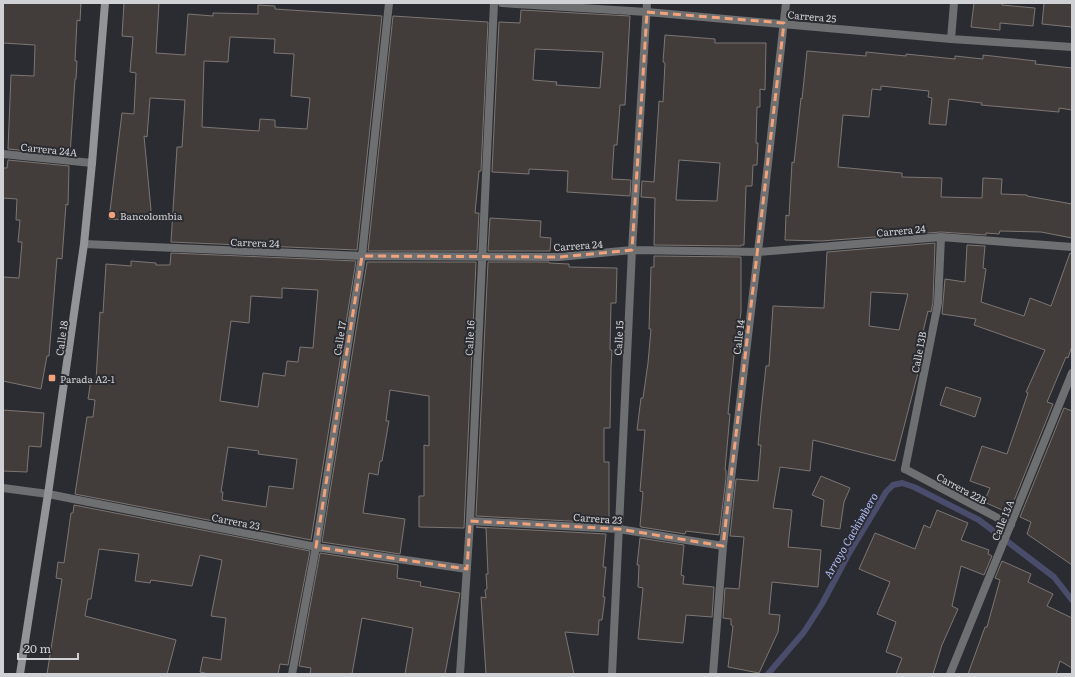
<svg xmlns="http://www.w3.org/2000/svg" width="1075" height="677" viewBox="0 0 1075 677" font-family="Literata,serif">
	<rect width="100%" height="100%" fill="#2b2c31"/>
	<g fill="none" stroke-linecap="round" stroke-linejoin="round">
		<path stroke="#494c6a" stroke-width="6" d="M768,674L804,632L822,604L848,555L886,492L893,485L902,483L914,487L979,520L1054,577L1072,600"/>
	</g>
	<path fill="#423d3a" stroke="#7c7673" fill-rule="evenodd" d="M3,3H81L80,21L77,20L75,61H77L76,79H75L70,155L8,149L11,75L34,76L35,45L3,43Z
		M124,3H159L156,53L185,55L188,14L213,16V13L258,14V5L275,6V9L382,16L357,250L171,242L177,147H182L185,100L150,98L147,137L144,136L152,221L109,219L122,113L134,114L136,73L130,72L133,37L122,36ZM230,37L275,39L274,53L294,54L291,96L310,98L307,129L275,127V120L260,119L259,131L202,127L204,61L228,62Z
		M974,3H1002V5L1035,8L1033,26L1000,23V30L971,27Z
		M1044,3H1072V27L1042,24Z
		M521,10L630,16L625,105H620L617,145H614L612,179L631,180L630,196L567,192L568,171L529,169V174L492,172L499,22L520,23ZM535,49L603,52L600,88L556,85L557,82L533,80Z
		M393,16L488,22L481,171H479L475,213H479L477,251H368Z
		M665,35L715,39V43H766L765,90L760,89V107H757L756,143H758L757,165H753L752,186H746L744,245H741V246L654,245L655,198L641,197L642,181L654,182L659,101L663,102L665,63L663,62ZM679,160L720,163L717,201L676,200Z
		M807,51L866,56V52L906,56V54L955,59V56L983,59V55L1036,61L1035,64L1072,68V110L1059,108V112L981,105L982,103L949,99L946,125L929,124L932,98L928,97L929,91L881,86V90L872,89L869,117L843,115L838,167L902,173V177L942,178L941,197L982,198L983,178L1002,179L1001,194L1027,195V196L1072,204V238L1041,232L1000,231L999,234L986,233V235L941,232L821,241L785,240L786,215L789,216L792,162L794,163L801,98L802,99Z
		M8,160L69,166L68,205L66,204L62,259L57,258L49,356H47L41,389L3,381V277L19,278L22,242H18L20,220H16L17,199L3,198V168H7Z
		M490,218L541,221L540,237L551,238L550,251H488Z
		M935,243L933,302L931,312L928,311L921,340L923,341L917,362L921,363L918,373L895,461L813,440L810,471L780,467L773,508L792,510L788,547L821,550L818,587L772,582L769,614L780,615L778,632L759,673L728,667L733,626L731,625V619L723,618L725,588L739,589L744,537L730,536L736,479L758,481L761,445H758L761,412L766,366H769L773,306L824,308L827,252ZM871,292L908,294L899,330L869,326Z
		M967,245L985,246L983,268L986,269L981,302L1024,316L1030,298L1051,306L1070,253L1072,254V346L1068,358L1066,357L1047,402L1053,404L1009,513L984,502L990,488L970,481L982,446L1007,454L1028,393L1026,392L1045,350L974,325L976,319L942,314L943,303L945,279L965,282Z
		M171,253L356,261L311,540L75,494L87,417H93L95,400L88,399L91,380L96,381L100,312L103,313L106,264L131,266V261L156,263V265H170ZM282,288L318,290L313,348L300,347L298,362L287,361L285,376L263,373L258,407L220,401L231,321L249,323L251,296L282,298ZM228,447L259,451L258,454L297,459L293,489L269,486L266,507L222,500L223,492H221Z
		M654,256L741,257V312L738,336H736L728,414H730L725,470H726V478L719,535L686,531L685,534L641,527L640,526L643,492L640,491L645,430H637L641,398H643L648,363L651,329H649L651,267H654Z
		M367,262H476L464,528L419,527V496H424V445L429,446V396L390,390L386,421H389L382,461H380L378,475L369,473L363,513L405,519L400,554L322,542Z
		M488,262H549V263L569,264V267L617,268L616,303H611L610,350H612L611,368L610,428H604V462H609V521L607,523L476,516Z
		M946,387L981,398L975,417L940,405Z
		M1064,408L1072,411V565L1027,534L1031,522L1020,517Z
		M3,410L44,413L41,447L29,446L27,472L3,471Z
		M821,476L850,488L844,502L840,529L821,526L824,500L812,495Z
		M74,505L310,551L288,665L280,664L278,674H209L200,672L203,657L221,660L226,618L211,616L222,560L200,555L192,586L151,580L150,583L135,581L139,554L99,549L91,599H88L85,616L176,640L167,674H47L62,579L56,578L58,562L64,563L71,513H73Z
		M937,510L968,523L961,540L989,550L988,554L992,556L984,575L961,566L952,606L958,609L942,645L933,674H896L902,658L886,652L896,622L877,614L890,582L859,569L875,533L915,549L924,525L930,528Z
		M476,527L606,534L603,567H606L603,597H605L602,620H599L598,635L565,632L574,674H486L481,597L486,598L485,590L487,589L486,574H488L486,528Z
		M640,538L684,545L681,575L684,576L683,584L714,587L712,617L686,615L683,643L638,639L643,588L638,587L639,565H637Z
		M320,553L398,565L397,578L421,582L420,586L460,593L445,674H405L413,628L362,618L352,674H310L311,668L299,666Z
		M1002,561L1031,574L1028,582L1053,594L1047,606L1072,618V668L1060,661L1056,674H968L985,627H987L1000,580L995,578Z"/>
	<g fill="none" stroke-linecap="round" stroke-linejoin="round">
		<path stroke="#6e6f71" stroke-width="8" d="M905,469L1011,525"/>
		<path stroke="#6e6f71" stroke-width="8" d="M502,3L647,12L951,39L1072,47
			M951,39L954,3
			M3,154L92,163
			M84,244L362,256L559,257L632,250L758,252L941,237L1072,247
			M905,469L938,303L941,237
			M3,488L48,494L316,547L467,569
			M470,521L619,529L723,546
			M292,674L316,547L362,256L389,3
			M460,674L470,521L494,3
			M612,674L632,250L647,3
			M713,674L723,546L758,252L786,3
			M950,674L1072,373"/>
		<path stroke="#939498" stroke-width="8" d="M20,674L48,494L84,244L92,163L105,3"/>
	</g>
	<path fill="none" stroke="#f1a27b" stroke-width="3" stroke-dasharray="8 5" stroke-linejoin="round" d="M647,12L784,23L723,546L619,529L470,521L467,569L316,547L362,256L559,257L632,250Z"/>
	<g fill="#f1a27b" stroke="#2b2c31" stroke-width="1.5">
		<circle cx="112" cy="215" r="4"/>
		<rect x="48" y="374" width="8" height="8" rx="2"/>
	</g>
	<g text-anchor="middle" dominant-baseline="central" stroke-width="4" stroke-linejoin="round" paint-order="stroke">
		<g font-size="10" fill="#d0d1d4" stroke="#2b2c31">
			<text transform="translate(812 16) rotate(5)">Carrera 25</text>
			<text transform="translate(49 149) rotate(6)">Carrera 24A</text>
			<text transform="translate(901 230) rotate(-5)">Carrera 24</text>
			<text transform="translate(255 242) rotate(2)">Carrera 24</text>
			<text transform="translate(578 245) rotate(-4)">Carrera 24</text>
			<text transform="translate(738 337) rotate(-83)">Calle 14</text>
			<text transform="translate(61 338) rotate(-82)">Calle 18</text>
			<text transform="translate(339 338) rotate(-81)">Calle 17</text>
			<text transform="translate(469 338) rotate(-87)">Calle 16</text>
			<text transform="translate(618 338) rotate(-87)">Calle 15</text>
			<text transform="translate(918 352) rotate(-79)">Calle 13B</text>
			<text transform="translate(962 488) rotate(28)">Carrera 22B</text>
			<text transform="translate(598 518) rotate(4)">Carrera 23</text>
			<text transform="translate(1002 520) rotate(-68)">Calle 13A</text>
			<text transform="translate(236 521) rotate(11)">Carrera 23</text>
		</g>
		<g font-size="10" fill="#d0d1d4" stroke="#2b2c31" text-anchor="start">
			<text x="120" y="215">Bancolombia</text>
			<text x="60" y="378">Parada A2-1</text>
		</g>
		<g font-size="11" font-style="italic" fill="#afbdf9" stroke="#2b2c31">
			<text transform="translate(850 535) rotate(-60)">Arroyo Cachimbero</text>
		</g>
	</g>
	<rect width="1075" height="677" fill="none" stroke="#d0d1d4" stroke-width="8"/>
	<path d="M18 653v6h60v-6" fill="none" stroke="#d0d1d4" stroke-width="2"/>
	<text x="24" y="653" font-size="12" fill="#d0d1d4" stroke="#2b2c31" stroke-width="3" paint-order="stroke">20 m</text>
</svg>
